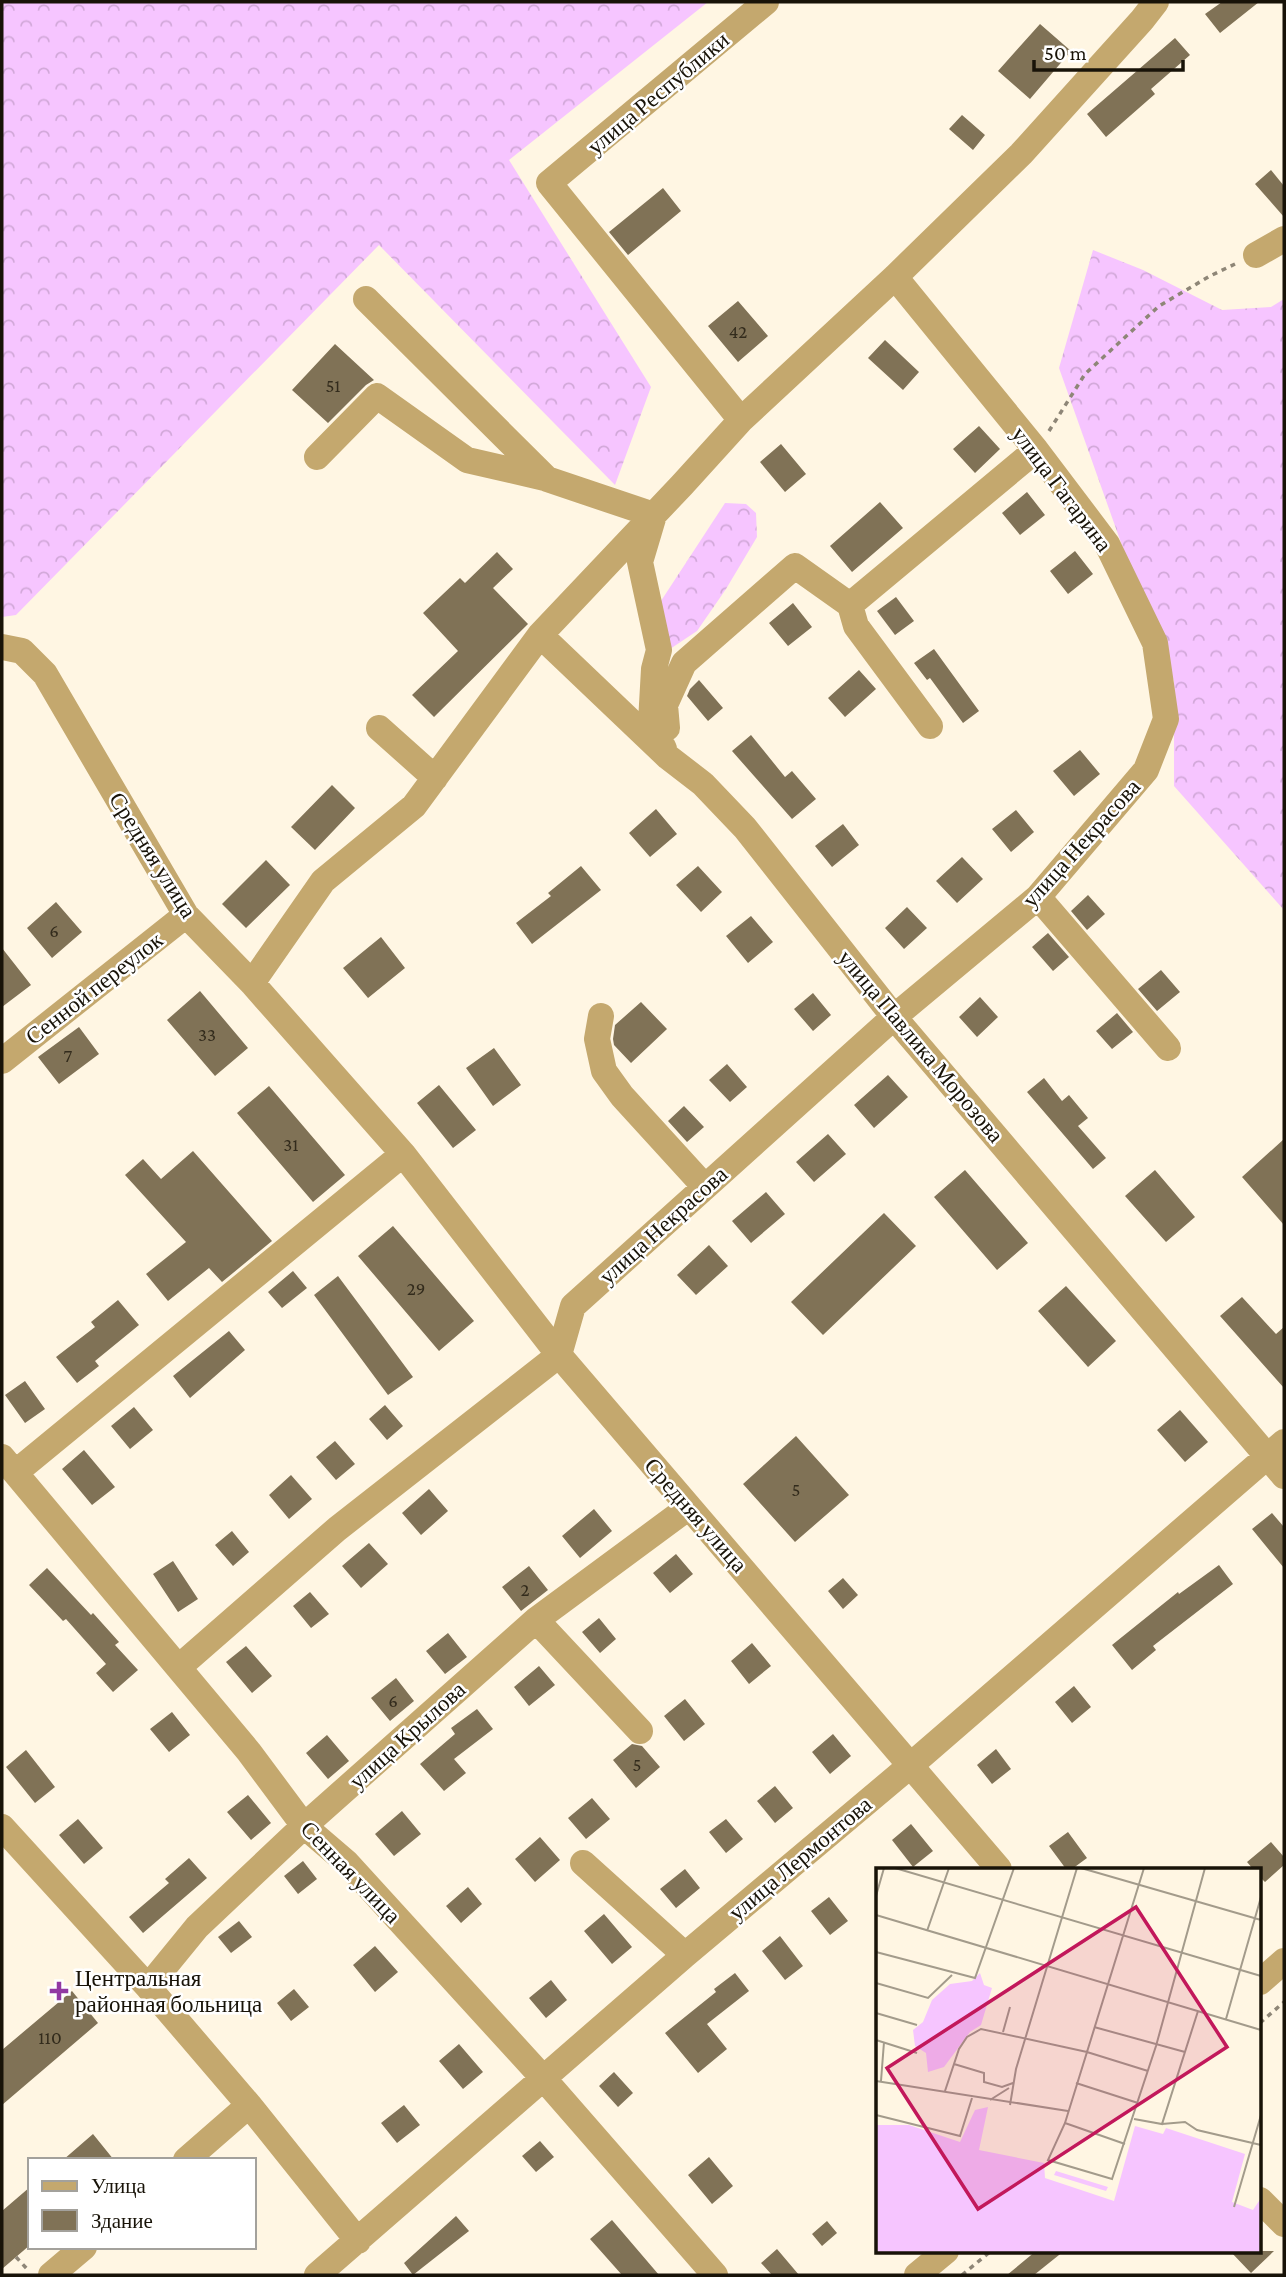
<svg xmlns="http://www.w3.org/2000/svg" width="1286" height="2277" viewBox="0 0 1286 2277" font-family="'Crimson Pro',serif">
	<defs>
		<pattern id="forest-crowns" width="20" height="18" patternUnits="userSpaceOnUse" patternTransform="scale(1.75)"><rect width="20" height="18" fill="#f6c5ff"/><path d="M2 6a3 3 0 1 1 6 0M12 15a3 3 0 1 1 6 0" fill="none" stroke="#d2a8d9"/></pattern>
	</defs>
	<rect width="100%" height="100%" fill="#fff6e3"/>
	<path fill="url(#forest-crowns)" d="M2,2H708L509,160L651,387L615,485L379,245L16,615L2,617Z
		M1093,250L1143,270L1222,310L1271,307L1284,299V910L1174,786V681L1141,599L1059,368Z
		M725,503L746,504L756,513L757,537L726,589L697,631L670,649L659,604Z"/>
	<path fill="#807256" d="M1222,2H1259L1220,33L1205,14Z
		M1040,24L1071,51L1030,99L998,71Z
		M1175,38L1190,55L1151,89L1155,94L1106,137L1087,114Z
		M962,115L985,135L973,150L949,129Z
		M1271,170L1284,186V217L1255,184Z
		M663,188L681,211L628,255L609,232Z
		M738,301L768,336L738,362L708,326Z
		M885,340L919,372L903,390L868,358Z
		M335,344L374,380L366,385L328,423L292,390Z
		M979,426L1000,449L975,473L953,449Z
		M781,444L806,474L785,492L760,462Z
		M1027,492L1045,515L1020,535L1002,513Z
		M880,502L903,528L852,572L830,546Z
		M1075,551L1093,574L1068,594L1050,571Z
		M497,552L513,569L493,588L528,624L434,717L412,695L458,651L423,613L460,578L465,583Z
		M896,597L914,621L895,635L877,611Z
		M793,603L812,627L788,646L769,623Z
		M934,649L979,711L963,723L930,678L927,680L914,663Z
		M859,670L876,689L845,717L828,698Z
		M699,680L723,708L708,721L687,696L690,689Z
		M751,735L785,777L792,771L816,799L792,819L732,751Z
		M1080,750L1100,774L1074,796L1053,771Z
		M332,785L355,808L315,850L291,827Z
		M656,809L677,834L650,857L629,833Z
		M1016,810L1034,832L1011,852L992,829Z
		M843,824L859,845L832,867L815,846Z
		M962,857L983,879L957,903L936,881Z
		M266,860L290,885L246,928L222,904Z
		M581,866L601,890L532,944L516,923L551,896L548,893Z
		M698,866L722,892L701,912L676,885Z
		M1088,895L1105,914L1087,930L1071,911Z
		M56,902L82,932L52,958L27,928Z
		M907,907L927,928L904,949L885,928Z
		M751,916L773,942L748,963L726,936Z
		M1048,933L1069,957L1053,971L1032,947Z
		M381,937L405,968L368,998L343,968Z
		M2,948L31,985L2,1007Z
		M1161,970L1180,992L1157,1011L1138,989Z
		M200,991L248,1048L215,1076L167,1020Z
		M813,993L831,1015L813,1031L794,1009Z
		M980,997L998,1017L977,1037L959,1017Z
		M641,1002L667,1029L631,1063L614,1045L613,1039L615,1025Z
		M1117,1013L1133,1032L1112,1049L1096,1031Z
		M79,1027L99,1054L59,1084L38,1057Z
		M494,1048L521,1085L493,1106L466,1068Z
		M727,1064L747,1087L730,1102L709,1080Z
		M888,1075L908,1097L874,1128L854,1105Z
		M1044,1078L1062,1101L1069,1095L1088,1118L1078,1126L1106,1158L1093,1169L1027,1092Z
		M439,1085L476,1130L453,1148L417,1103Z
		M269,1086L345,1175L313,1202L237,1113Z
		M684,1106L704,1127L687,1142L668,1121Z
		M828,1134L846,1154L814,1182L796,1162Z
		M1284,1139V1225L1242,1177Z
		M193,1151L272,1241L222,1282L209,1268L168,1301L146,1274L186,1242L125,1175L143,1159L161,1179Z
		M965,1170L1028,1243L997,1270L934,1197Z
		M1155,1170L1195,1217L1166,1242L1125,1196Z
		M766,1192L785,1214L751,1243L732,1221Z
		M884,1213L916,1246L823,1335L791,1302Z
		M393,1226L474,1321L439,1351L358,1256Z
		M709,1245L728,1266L696,1295L677,1275Z
		M293,1271L307,1288L282,1308L268,1292Z
		M338,1276L413,1377L388,1395L314,1295Z
		M1066,1286L1116,1341L1088,1367L1038,1311Z
		M1242,1297L1276,1334L1284,1327V1388L1220,1316Z
		M118,1300L139,1325L95,1361L99,1366L77,1383L56,1357L95,1327L91,1322Z
		M229,1331L245,1350L190,1398L173,1376Z
		M25,1381L45,1409L25,1423L5,1395Z
		M385,1405L403,1426L387,1440L369,1419Z
		M134,1407L153,1430L130,1449L111,1426Z
		M1180,1410L1208,1442L1185,1462L1157,1430Z
		M796,1436L849,1495L795,1542L743,1484Z
		M335,1441L355,1464L336,1480L316,1457Z
		M84,1450L115,1487L92,1505L62,1469Z
		M291,1475L312,1499L289,1519L269,1495Z
		M429,1489L448,1511L421,1535L402,1513Z
		M594,1509L612,1531L580,1558L562,1536Z
		M1272,1513L1284,1527V1568L1252,1529Z
		M232,1531L249,1552L233,1566L215,1545Z
		M369,1543L388,1564L361,1588L342,1566Z
		M676,1554L693,1574L670,1593L653,1573Z
		M173,1561L198,1599L178,1612L153,1574Z
		M1219,1565L1233,1584L1153,1646L1156,1650L1132,1670L1112,1645L1178,1592L1179,1594Z
		M529,1566L548,1590L521,1611L502,1587Z
		M47,1568L91,1615L93,1613L119,1642L115,1645L138,1670L113,1692L96,1673L106,1664L66,1619L63,1621L29,1585Z
		M843,1578L858,1595L843,1609L828,1591Z
		M310,1592L329,1614L311,1628L293,1606Z
		M599,1618L616,1639L600,1653L582,1632Z
		M448,1633L467,1657L445,1674L426,1651Z
		M752,1643L771,1666L749,1684L731,1661Z
		M246,1646L272,1676L252,1693L226,1662Z
		M539,1666L555,1685L529,1706L514,1687Z
		M396,1678L414,1701L390,1721L371,1698Z
		M1074,1686L1091,1707L1072,1723L1055,1702Z
		M685,1699L705,1724L684,1741L664,1716Z
		M477,1709L493,1729L454,1759L466,1773L444,1791L420,1764L455,1734L451,1728Z
		M172,1712L190,1735L169,1752L150,1729Z
		M833,1734L851,1756L830,1774L812,1752Z
		M327,1735L349,1761L328,1779L306,1753Z
		M632,1744L642,1746L660,1767L636,1788L613,1760Z
		M996,1749L1011,1769L992,1784L977,1765Z
		M26,1750L55,1787L35,1803L6,1767Z
		M775,1786L793,1808L775,1823L757,1801Z
		M248,1795L271,1823L251,1840L227,1812Z
		M592,1798L610,1819L586,1839L568,1818Z
		M402,1811L421,1834L394,1856L375,1834Z
		M78,1819L103,1848L84,1864L59,1835Z
		M726,1819L743,1839L726,1853L709,1832Z
		M911,1824L933,1851L913,1867L892,1840Z
		M1068,1832L1087,1858L1072,1869H1066L1049,1846Z
		M540,1837L560,1860L535,1882L515,1859Z
		M1271,1842L1284,1857V1865L1265,1882L1260,1877V1869H1253L1247,1862Z
		M189,1858L207,1878L143,1933L129,1917L169,1883L165,1879Z
		M303,1861L317,1879L298,1894L284,1876Z
		M685,1869L700,1888L676,1908L660,1889Z
		M468,1887L482,1904L461,1923L446,1906Z
		M829,1897L848,1921L830,1935L811,1911Z
		M604,1914L632,1947L612,1964L584,1931Z
		M239,1921L252,1937L231,1953L218,1937Z
		M780,1936L803,1966L785,1980L762,1951Z
		M375,1946L398,1972L375,1992L353,1965Z
		M735,1973L749,1991L707,2024L727,2049L698,2073L665,2033L716,1992L714,1989Z
		M551,1980L567,2000L546,2018L529,1998Z
		M294,1989L309,2007L291,2021L277,2003Z
		M72,1991L98,2023L2,2105V2050Z
		M459,2044L483,2072L463,2089L439,2061Z
		M614,2072L633,2093L618,2107L599,2086Z
		M404,2105L420,2125L397,2143L381,2123Z
		M93,2134L114,2160H63Z
		M540,2141L554,2157L536,2172L522,2156Z
		M709,2157L733,2186L712,2204L688,2175Z
		M30,2187V2245L2,2269V2211Z
		M456,2216L469,2231L413,2275L404,2263Z
		M612,2220L659,2275H622L590,2239Z
		M827,2221L837,2233L822,2246L812,2234Z
		M777,2249L799,2275H772L761,2263Z
		M1036,2251H1064L1034,2275H1007Z
		M1230,2251H1274L1251,2273Z"/>
	<g fill="none" stroke-linecap="round" stroke-linejoin="round">
		<path stroke="#8e8677" stroke-width="3.5" stroke-dasharray="5 5" stroke-linecap="butt" d="M1049,431L1085,374L1159,306L1210,276L1235,264
			M1260,2023L1284,2002
			M16,2257L29,2271
			M962,2275L991,2251"/>
		<path stroke="#c4a86e" stroke-width="26" d="M1256,255L1284,239
			M366,299L547,479L654,515L640,562L659,650L654,669L651,722L664,749
			M741,420L549,183L766,2
			M317,457L377,396L467,460L545,478
			M850,605L856,626L930,726
			M540,635L668,757L703,784L745,828L894,1017L1284,1476
			M2,647L22,651L45,674L186,915L252,983L403,1154L559,1355L999,1869
			M379,728L435,778
			M667,728L665,705L684,663L795,566L850,605L1036,450
			M1038,897L1168,1048
			M252,983L323,881L414,806L540,635L682,485L741,420L895,277L1021,154L1142,20L1156,2
			M601,1016L597,1039L604,1071L622,1096L705,1187
			M2,1061L186,915
			M2,1457L249,1752L304,1826L346,1862L544,2079L715,2275
			M16,1472L403,1154
			M536,1620L640,1731
			M179,1667L337,1529L559,1355L573,1306L894,1017L1038,897L1146,770L1166,719L1155,643L1107,544L1036,450L895,277
			M2,1827L148,1987L249,2105L358,2241
			M583,1863L685,1955
			M1260,1982L1284,1961
			M148,1987L197,1927L304,1826L536,1620L689,1507
			M186,2160L249,2105
			M1260,2200L1284,2224
			M51,2275L84,2247
			M317,2275L685,1955L911,1765L1284,1442
			M917,2275L946,2251"/>
	</g>
	<path fill="#9238a3" stroke="#fff" stroke-width="2.5" d="M55.5 1980.5h7v7h7v7h-7v7h-7v-7h-7v-7h7z"/>
	<g text-anchor="middle" dominant-baseline="central" stroke-width="5" stroke-linejoin="round" paint-order="stroke">
		<g font-size="19" fill="#322b1c">
			<text x="738" y="331">42</text>
			<text x="333" y="385">51</text>
			<text x="54" y="930">6</text>
			<text x="207" y="1034">33</text>
			<text x="68" y="1055">7</text>
			<text x="291" y="1144">31</text>
			<text x="416" y="1288">29</text>
			<text x="796" y="1489">5</text>
			<text x="525" y="1589">2</text>
			<text x="393" y="1700">6</text>
			<text x="637" y="1764">5</text>
			<text x="50" y="2037">110</text>
		</g>
		<g font-size="23" fill="#181308" stroke="#fff">
			<text transform="translate(658 93) rotate(-40)">улица Республики</text>
			<text transform="translate(1062 489) rotate(53)">улица Гагарина</text>
			<text transform="translate(1081 843) rotate(-48)">улица Некрасова</text>
			<text transform="translate(153 855) rotate(58)">Средняя улица</text>
			<text transform="translate(94 988) rotate(-38)">Сенной переулок</text>
			<text transform="translate(921 1046) rotate(50)">улица Павлика Морозова</text>
			<text transform="translate(663 1225) rotate(-42)">улица Некрасова</text>
			<text transform="translate(696 1515) rotate(49)">Средняя улица</text>
			<text transform="translate(407 1735) rotate(-42)">улица Крылова</text>
			<text transform="translate(800 1858) rotate(-40)">улица Лермонтова</text>
			<text transform="translate(351 1872) rotate(46)">Сенная улица</text>
		</g>
		<g font-size="23" fill="#181308" stroke="#fff" text-anchor="start">
			<text x="75" y="1978">Центральная<tspan x="75" dy="26">районная больница</tspan></text>
		</g>
	</g>
	<g transform="translate(876 1868)">
		<rect width="385" height="385" fill="#fff6e3"/>
		<path d="M104,105L108,117L116,120L105,157L94,164L68,199L52,204L50,185L39,178L37,162L47,154L56,132L74,116L96,113ZM112,239L103,282L168,295L169,310L238,333L259,258L287,266L290,260L369,286L356,334L377,342L385,330V385H0V257H33L84,274L99,242ZM180,303L232,319L230,323L178,307Z" fill="#f6c5ff"/>
		<path fill="none" stroke="#a39b8b" stroke-width="2" d="M19,0L385,108M205,0L385,52M268,0L189,255L172,292L236,311L280,178L329,0M0,28L8,0M0,47L385,162M51,63L73,0M0,84L99,110L138,0M0,115L52,130L76,107M0,145L41,157M350,151L385,29M218,159L309,184M127,164L134,139M0,172L41,185M78,196L108,205V214L126,219L137,215M0,213L192,243M5,213L8,174M200,215L262,235M69,223L83,181L91,169L105,161L211,184L272,203M114,232L133,220M134,237L140,201L201,0M0,247L84,268L96,230M258,251L286,256L322,143M189,255L249,276M286,256L309,254L321,262L385,277M358,339L385,247"/>
		<path fill="#c2185b" fill-opacity="0.15" stroke="#c2185b" stroke-width="3.5" d="M260,39L351,179L102,341L11,200Z"/>
		<rect width="385" height="385" fill="none" stroke="#181308" stroke-width="3.5"/>
	</g>
	<rect width="1286" height="2277" fill="none" stroke="#181308" stroke-width="7"/>
	<rect x="28" y="2158" width="228" height="91" fill="#ffffff" stroke="#a3a19c" stroke-width="2"/>
	<rect x="42" y="2181" width="35" height="10" fill="#c4a86e" stroke="#a3a19c" stroke-width="2"/>
	<text x="91" y="2193" font-size="21" fill="#181308">Улица</text>
	<rect x="42" y="2210" width="35" height="21" fill="#807256" stroke="#a3a19c" stroke-width="2"/>
	<text x="91" y="2228" font-size="21" fill="#181308">Здание</text>
	<path d="M1034 60v10h149v-10" fill="none" stroke="#181308" stroke-width="3.5"/>
	<text x="1044" y="60" font-size="21" fill="#181308" stroke="#ffffff" stroke-width="5" paint-order="stroke">50 m</text>
</svg>
